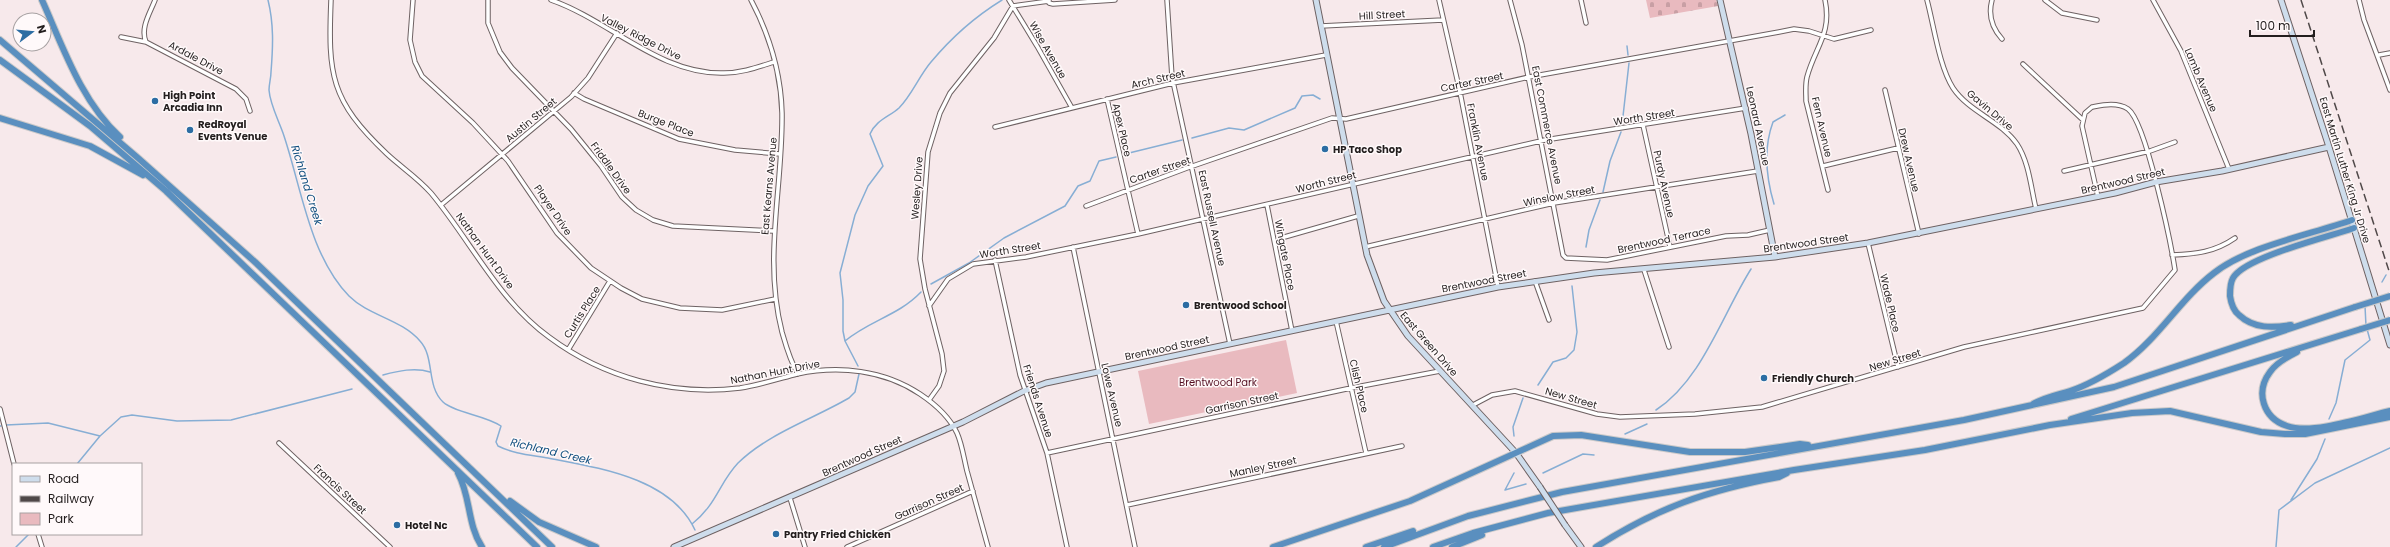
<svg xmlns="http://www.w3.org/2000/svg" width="2390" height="547" viewBox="0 0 2390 547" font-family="Poppins,sans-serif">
	<defs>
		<pattern id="cemetery-stones" width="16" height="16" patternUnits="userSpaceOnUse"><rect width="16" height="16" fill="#e9babf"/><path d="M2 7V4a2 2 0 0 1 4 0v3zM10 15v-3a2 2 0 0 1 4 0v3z" fill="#c89fa4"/></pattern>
	</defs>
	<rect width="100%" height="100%" fill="#f7e9eb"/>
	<path fill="url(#cemetery-stones)" d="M1646,0H1716L1718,6L1650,18Z"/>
	<path fill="#e9babf" d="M1286,340L1297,393L1149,424L1138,371Z"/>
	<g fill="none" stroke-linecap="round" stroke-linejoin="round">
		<path stroke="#87aed4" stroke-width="1.5" d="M268,0C274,24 273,47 271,72C271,78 269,84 269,90C270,104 278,119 283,133C301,185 309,255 349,296C369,316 401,319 420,341C435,357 426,386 443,402C455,413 485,415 501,426L496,442L498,446C514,454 531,455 548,458C599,468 671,478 695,530
			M1627,46L1628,55
			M1622,125L1629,63
			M1192,138L1229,128L1244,130L1295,108L1302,96L1313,95L1320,99
			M1125,154L1182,140
			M1603,192L1610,161L1621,132
			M1774,204C1766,177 1763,149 1773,122L1785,115
			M1586,247L1589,230L1600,200
			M2382,282L2386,275
			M931,284L969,263L1004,238L1065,206L1078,186L1090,181L1099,161L1116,157
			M2365,306L2366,326
			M845,341C870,320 898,316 921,292
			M858,366L845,341L843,331V300L840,273L855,215L868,186L883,166L870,134C876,120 889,117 899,108C912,95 919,76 931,62C951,38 976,16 1002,0
			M383,375C398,371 415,367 430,372
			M1538,385L1553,362L1566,358L1574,350L1577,332L1572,286
			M1656,410C1702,380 1722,315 1751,269
			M2329,419L2336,403L2345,360L2370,340L2367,329
			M6,425L48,423L100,436
			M0,426H1
			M1625,434L1647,424
			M1514,436L1513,427L1523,398
			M77,464L100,436L121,417L132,415L177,421L231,420L352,389
			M1543,473L1583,454L1594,455
			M1505,490L1526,484
			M1505,490L1514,473
			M2291,500L2317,459L2325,439
			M692,524C717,504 719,483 738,463C769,433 813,419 849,398L855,392L859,374
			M16,547L29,534
			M2276,547L2279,510L2315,483L2390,448"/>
		<g stroke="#6e6263" stroke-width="5.5">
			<path id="street" d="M331,0C328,75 330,100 387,154C401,167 418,178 431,193C471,241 498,300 549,337C604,378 672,396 740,388C759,385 778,379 797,374C839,365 884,370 920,394C935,404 949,416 957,433C962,444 964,459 967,471C974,496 981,522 988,547
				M413,0L410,40L415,62L422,76L473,123L508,161L557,233L591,268L621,288L642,299L680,308L722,310L775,299
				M488,0V23L500,52L512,68L571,129L601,166L622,197L636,210L653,220L673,226L773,231
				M551,0C609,20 660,75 724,73C742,73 758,67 774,62
				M751,0C769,34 781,74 782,113C783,187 763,258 782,332C786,346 790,361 798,374
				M1009,0L1037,46L1072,108
				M1049,0V3L1053,4L1115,0
				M1167,0L1172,77L1230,344
				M1439,0L1460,92L1498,287
				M1510,0L1522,45L1563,255L1566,258L1607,260L1726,236L1748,235L1770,230
				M1581,0L1586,23
				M1825,0C1832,34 1815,47 1807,77C1805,85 1806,93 1806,101L1828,190
				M1927,0C1934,26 1939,66 1953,88C1969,112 2001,121 2017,144C2029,162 2031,188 2036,209
				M1992,0C1988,15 1992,28 2002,39
				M2045,0L2062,13L2097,20
				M2153,0L2181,51L2229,169
				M2359,0L2364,20L2390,90
				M1321,26L1443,20
				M121,37L146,42L236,89L246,99L250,111
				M146,42C140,28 150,13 155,0
				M2379,55L2390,53
				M2023,64L2083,120
				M1885,90L1919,234
				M574,93L584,99L679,139L735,150L780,154
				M1107,99L1138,234
				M1643,125L1670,247
				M995,127L1173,83L1326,55
				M1823,166L1898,148
				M2064,171L2150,151L2175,142
				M441,205L571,97L588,78L617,33
				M1267,205L1292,331
				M1086,206L1187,168L1332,118L1346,119L1529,77L1779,32L1794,29L1809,31L1834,39L1871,30
				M1281,238L1358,216
				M1868,243L1898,367
				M1073,247L1135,547
				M1365,247L1554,203L1758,171
				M2172,255C2196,254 2215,252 2235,238
				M995,260L1020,375L1047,453L1067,547
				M1644,270L1669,347
				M1535,281L1549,320
				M929,306L948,279L973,264L1026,257L1138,234L1545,140L1746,108
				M1336,321L1366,453
				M568,350L610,281
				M929,400L939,386L944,371L942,354L925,289L920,259L928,152L940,113L950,93L994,38L1013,6L1049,1
				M1473,405L1492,395L1515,391L1597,414L1620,417L1695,414L1762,407L1964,347L2143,308L2175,270C2171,244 2146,122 2128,109C2117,102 2103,105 2092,107L2085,113L2082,126L2098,197
				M0,409L14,464
				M279,443L390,547
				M1047,453L1351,388L1440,371
				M790,498L805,547
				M1127,505L1402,446
				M38,534L42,547
				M847,547L973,491"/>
		</g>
		<g stroke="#6e6263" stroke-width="7">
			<path id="secondary" d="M1316,0L1367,255L1384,301L1408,336L1516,453L1540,487
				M1720,0L1751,134L1775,257
				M2281,0L2329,147L2390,345
				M1565,525L1581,547
				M674,547L963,422L1024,391L1046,383L1498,287L1594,273L1775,257L1868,243L2115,193L2156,182L2222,171L2329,147"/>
		</g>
		<g stroke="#cac9c9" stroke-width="8">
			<path id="highway" d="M42,0C63,47 81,101 120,137
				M0,40L138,158L255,262L552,547
				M0,60L90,126L166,191L537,547
				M0,118L90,146L143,175
				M2291,325C2273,328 2254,329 2239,315C2234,311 2231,303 2230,296C2230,291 2230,283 2233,278C2245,257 2328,237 2354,228
				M2297,352C2287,357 2276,363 2270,372C2255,392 2263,418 2287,426C2313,435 2364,417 2390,411
				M2033,404C2045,397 2057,395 2070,391C2089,385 2107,374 2124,363C2159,338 2180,299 2214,273C2248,246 2310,235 2352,220
				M2071,419L2361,329
				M458,473C471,497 467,524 482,547
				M510,501L539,522L596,547
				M1273,547L1410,501L1553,436L1581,435L1690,452H1745L1800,444L1808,445
				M1366,547L1413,531
				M1384,547L1468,516L1562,492L1964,420L2114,387L2355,307
				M1433,547L1473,533L1548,513L1794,470L1925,450L2050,425L2132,413L2170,411L2261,432L2285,434H2305L2390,417
				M1452,547L1482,535
				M1596,547C1657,508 1708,490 1779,477L1787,473"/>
		</g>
		<use href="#street" stroke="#fff" stroke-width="3.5"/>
		<use href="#secondary" stroke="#ceddec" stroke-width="5"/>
		<use href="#highway" stroke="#5a8fbf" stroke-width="6"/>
		<path stroke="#4f4848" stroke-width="1.5" stroke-dasharray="8 4" stroke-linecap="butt" d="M2301,0L2390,274"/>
		<g stroke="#6e6263" stroke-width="7" stroke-linecap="butt">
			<path id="secondary-bridge" d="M1540,487L1565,525"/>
		</g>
		<g stroke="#cac9c9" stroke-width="8" stroke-linecap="butt">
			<path id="highway-bridge" d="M2355,307L2390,296
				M2361,329L2390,320"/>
		</g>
		<use href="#secondary-bridge" stroke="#ceddec" stroke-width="5"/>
		<use href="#highway-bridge" stroke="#5a8fbf" stroke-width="6"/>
	</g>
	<g fill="#2c6da3" stroke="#fff9fa" stroke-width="1.5">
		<circle cx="155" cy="101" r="4"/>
		<circle cx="190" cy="130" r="4"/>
		<circle cx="1325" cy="149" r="4"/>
		<circle cx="1186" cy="305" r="4"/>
		<circle cx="1764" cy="378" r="4"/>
		<circle cx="397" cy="525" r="4"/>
		<circle cx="776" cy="534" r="4"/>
	</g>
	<g text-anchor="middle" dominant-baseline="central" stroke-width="3" stroke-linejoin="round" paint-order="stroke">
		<g font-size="10" fill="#231e1e" stroke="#fff9fa">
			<text transform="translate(1382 15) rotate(-3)">Hill Street</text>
			<text transform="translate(641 37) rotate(27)">Valley Ridge Drive</text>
			<text transform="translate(1048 50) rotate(60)">Wise Avenue</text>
			<text transform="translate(196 58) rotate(28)">Ardale Drive</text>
			<text transform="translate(1158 79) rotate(-13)">Arch Street</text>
			<text transform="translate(2201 80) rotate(67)">Lamb Avenue</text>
			<text transform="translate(1472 82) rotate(-12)">Carter Street</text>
			<text transform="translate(1990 110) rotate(40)">Gavin Drive</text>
			<text transform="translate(1644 117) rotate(-9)">Worth Street</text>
			<text transform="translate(531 120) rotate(-40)">Austin Street</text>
			<text transform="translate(666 123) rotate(21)">Burge Place</text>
			<text transform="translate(1547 125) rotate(79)">East Commerce Avenue</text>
			<text transform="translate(1758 126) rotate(78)">Leonard Avenue</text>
			<text transform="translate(1822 127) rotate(77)">Fern Avenue</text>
			<text transform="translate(1122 130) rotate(77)">Apex Place</text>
			<text transform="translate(1478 142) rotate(79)">Franklin Avenue</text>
			<text transform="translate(1909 160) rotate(77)">Drew Avenue</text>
			<text transform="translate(611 168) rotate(54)">Friddle Drive</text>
			<text transform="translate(1160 170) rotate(-19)">Carter Street</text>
			<text transform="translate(2345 170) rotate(73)">East Martin Luther King Jr Drive</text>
			<text transform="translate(2123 181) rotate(-13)">Brentwood Street</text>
			<text transform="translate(1326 182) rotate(-14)">Worth Street</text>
			<text transform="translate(1664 184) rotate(78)">Purdy Avenue</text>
			<text transform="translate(769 186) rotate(-85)">East Kearns Avenue</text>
			<text transform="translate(917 188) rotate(-86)">Wesley Drive</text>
			<text transform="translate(1559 196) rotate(-11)">Winslow Street</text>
			<text transform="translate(553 210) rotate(56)">Player Drive</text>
			<text transform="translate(1212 218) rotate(78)">East Russell Avenue</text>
			<text transform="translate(1664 240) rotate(-12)">Brentwood Terrace</text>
			<text transform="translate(1806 243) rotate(-8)">Brentwood Street</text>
			<text transform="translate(1010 250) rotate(-9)">Worth Street</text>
			<text transform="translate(485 251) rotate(54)">Nathan Hunt Drive</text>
			<text transform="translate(1285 255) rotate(79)">Wingate Place</text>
			<text transform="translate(1484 281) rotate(-11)">Brentwood Street</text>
			<text transform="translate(1890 303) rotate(77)">Wade Place</text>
			<text transform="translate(582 312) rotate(-58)">Curtis Place</text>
			<text transform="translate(1429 344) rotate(49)">East Green Drive</text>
			<text transform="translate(1167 348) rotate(-12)">Brentwood Street</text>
			<text transform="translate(1895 360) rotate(-17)">New Street</text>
			<text transform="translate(775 372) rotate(-11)">Nathan Hunt Drive</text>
			<text transform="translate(1359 386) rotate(77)">Clish Place</text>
			<text transform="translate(1112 395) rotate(77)">Lowe Avenue</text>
			<text transform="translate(1571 398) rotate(16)">New Street</text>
			<text transform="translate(1038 401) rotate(72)">Friends Avenue</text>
			<text transform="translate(1242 403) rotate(-12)">Garrison Street</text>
			<text transform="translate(862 456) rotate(-24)">Brentwood Street</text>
			<text transform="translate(1263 467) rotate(-12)">Manley Street</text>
			<text transform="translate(340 489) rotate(43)">Francis Street</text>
			<text transform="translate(929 502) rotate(-24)">Garrison Street</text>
		</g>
		<g font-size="10" font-weight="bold" fill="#231e1e" stroke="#fff9fa" text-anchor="start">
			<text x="163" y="95">High Point<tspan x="163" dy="12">Arcadia Inn</tspan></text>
			<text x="198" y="124">RedRoyal<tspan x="198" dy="12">Events Venue</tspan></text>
			<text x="1333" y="149">HP Taco Shop</text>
			<text x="1194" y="305">Brentwood School</text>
			<text x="1772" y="378">Friendly Church</text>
			<text x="405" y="525">Hotel Nc</text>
			<text x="784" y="534">Pantry Fried Chicken</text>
		</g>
		<g font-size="10" fill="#540f21" stroke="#fff9fa">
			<text x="1218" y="382">Brentwood Park</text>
		</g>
		<g font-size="11" font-style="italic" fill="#114f7f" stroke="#fff9fa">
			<text transform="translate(307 185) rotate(73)">Richland Creek</text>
			<text transform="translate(551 451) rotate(13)">Richland Creek</text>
		</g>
	</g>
	<rect x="12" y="463" width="130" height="72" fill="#fff9fa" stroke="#a7a1a2"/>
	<rect x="20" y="476" width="20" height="6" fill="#ceddec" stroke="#a7a1a2"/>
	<text x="48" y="483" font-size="12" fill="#231e1e">Road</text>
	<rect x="20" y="496" width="20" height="6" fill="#4f4848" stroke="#a7a1a2"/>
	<text x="48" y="503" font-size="12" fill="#231e1e">Railway</text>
	<rect x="20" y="513" width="20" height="12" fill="#e9babf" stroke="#a7a1a2"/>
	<text x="48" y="523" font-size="12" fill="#231e1e">Park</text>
	<g transform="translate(32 32) rotate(74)"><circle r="19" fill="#fff9fa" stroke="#a7a1a2"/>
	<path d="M0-3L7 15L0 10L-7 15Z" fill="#2c6da3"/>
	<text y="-6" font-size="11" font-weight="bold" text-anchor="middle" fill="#231e1e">N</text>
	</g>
	<path d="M2250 30v6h64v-6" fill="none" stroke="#231e1e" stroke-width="2"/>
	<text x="2256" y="30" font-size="12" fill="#231e1e" stroke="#fff9fa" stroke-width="3" paint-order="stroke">100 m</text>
</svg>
